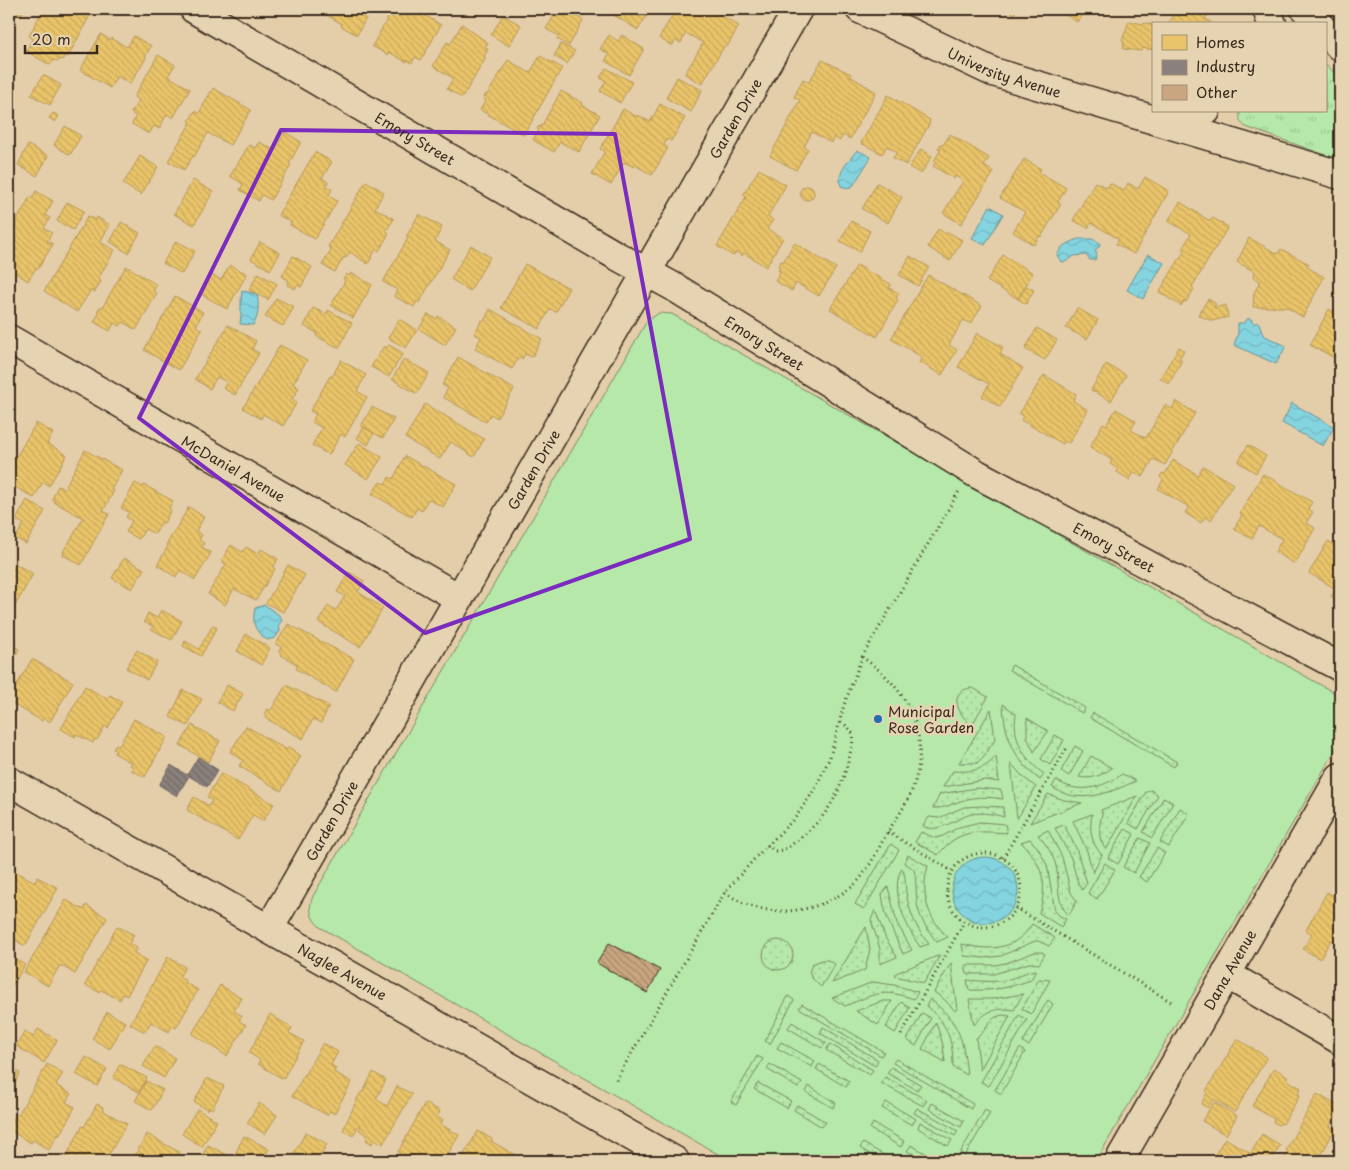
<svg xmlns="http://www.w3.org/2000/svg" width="1349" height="1170" viewBox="0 0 1349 1170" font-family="'Playpen Sans',sans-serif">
	<defs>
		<pattern id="grass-tufts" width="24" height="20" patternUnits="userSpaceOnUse" patternTransform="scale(1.25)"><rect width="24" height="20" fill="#b5e8a9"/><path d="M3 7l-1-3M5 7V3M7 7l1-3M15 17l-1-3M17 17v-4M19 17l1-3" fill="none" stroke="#9dc791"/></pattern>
		<pattern id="garden-dots" width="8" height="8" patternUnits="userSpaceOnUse" patternTransform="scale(1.25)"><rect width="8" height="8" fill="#b5e8a9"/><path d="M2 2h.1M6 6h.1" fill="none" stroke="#9dc791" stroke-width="1.8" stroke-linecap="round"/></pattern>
		<pattern id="water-waves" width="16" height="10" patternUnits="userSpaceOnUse" patternTransform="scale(1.25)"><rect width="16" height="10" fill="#84d4e0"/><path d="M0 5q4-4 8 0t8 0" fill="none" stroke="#73b6c0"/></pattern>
		<pattern id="homes-back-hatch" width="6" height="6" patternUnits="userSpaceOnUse" patternTransform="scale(1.25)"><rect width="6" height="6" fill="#e9c46a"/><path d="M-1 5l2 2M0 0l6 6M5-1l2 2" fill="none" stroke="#c9a95b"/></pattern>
		<pattern id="industry-back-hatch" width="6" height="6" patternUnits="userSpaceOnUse" patternTransform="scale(1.25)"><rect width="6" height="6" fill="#8a817c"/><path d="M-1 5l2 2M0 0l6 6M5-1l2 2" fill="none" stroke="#726a65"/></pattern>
		<pattern id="building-back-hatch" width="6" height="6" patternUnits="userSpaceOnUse" patternTransform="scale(1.25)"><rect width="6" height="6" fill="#c9a680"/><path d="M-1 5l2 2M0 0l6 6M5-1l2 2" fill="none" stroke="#a48768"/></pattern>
	</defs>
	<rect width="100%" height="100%" fill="#e4ceaa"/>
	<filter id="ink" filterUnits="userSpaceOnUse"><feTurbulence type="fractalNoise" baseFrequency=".02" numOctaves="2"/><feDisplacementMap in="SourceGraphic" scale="10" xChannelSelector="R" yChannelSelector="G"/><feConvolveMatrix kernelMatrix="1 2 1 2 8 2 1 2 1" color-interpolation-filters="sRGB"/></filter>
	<g filter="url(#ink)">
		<path fill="url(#grass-tufts)" stroke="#788964" d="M1325,63L1340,79V160L1246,127C1240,123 1238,119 1241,111H1325Z"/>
		<path fill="#b5e8a9" stroke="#788964" d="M659,313L672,314L1340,696V742L1096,1161H730L320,927C310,918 308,908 313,896L647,321Z"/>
		<path fill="url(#garden-dots)" stroke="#788964" d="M1012,665L1085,708L1082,713L1009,670Z
			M973,688L988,697L972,725C957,715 947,689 973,688Z
			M1003,704L1016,714C1012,740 1024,759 1044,774L1040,780C1015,761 1004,736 1003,704Z
			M991,709L995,740L984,756L977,763H959Z
			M1093,713L1177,762L1174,767L1090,718Z
			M1027,718L1048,731L1034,752L1027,737Z
			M1055,735L1064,740L1050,765L1041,759Z
			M1075,746L1083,751L1069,776L1061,771Z
			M996,756L999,782L985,780L943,787L953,771C971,772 984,771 996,756Z
			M1091,756L1112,768C1102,775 1092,780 1079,777Z
			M1011,763L1022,776L1036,787L1017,819Z
			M1122,774L1136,781C1109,793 1079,806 1052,787L1056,780C1077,795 1103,788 1122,774Z
			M976,788L1001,790L1003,799C989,797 977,796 964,800C953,803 945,809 933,808L940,794Z
			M1151,790L1158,795L1138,829L1128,823L1146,792Z
			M1048,794L1064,800L1082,803L1030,823Z
			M1137,796L1106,850C1097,838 1099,827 1102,814L1101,810Z
			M1164,797L1173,803L1152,838L1143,832Z
			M982,806L1003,807L1004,817C994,814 983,812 972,814C958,817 937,835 923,826L929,817L939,818L964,807Z
			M1180,808L1189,814L1169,847L1160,842Z
			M1092,814C1089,830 1091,843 1102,855L1093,873L1087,851L1073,821Z
			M980,822L1005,824L1007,833C977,831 958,829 938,855L915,842L921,832L935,838L943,836L959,827Z
			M1064,825L1076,848L1087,883L1082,890L1078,883L1071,858L1055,828Z
			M1125,829L1134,834L1118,864L1108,858Z
			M1048,830L1062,857L1071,893L1077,901L1069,915C1055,903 1060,882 1056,866C1053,854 1046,844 1038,835Z
			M1140,838L1150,843L1134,873L1123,867Z
			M1030,839L1038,848L1047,865L1055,911L1060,916L1066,919L1061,927L1039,913C1049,883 1042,864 1021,842Z
			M891,844L899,850L864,909L855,904Z
			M1157,848L1165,853L1147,882L1139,877Z
			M908,855L928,866C920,893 927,918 948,937L937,942C929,932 921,921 918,908C916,901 916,872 914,870C912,867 907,865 904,863Z
			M1105,863L1115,870L1097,899L1088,893Z
			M902,868C906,875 905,884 906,892C909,911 916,929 929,944L920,947C906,927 889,890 902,868Z
			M888,887L897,923L912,950L903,954C893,931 885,919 882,894Z
			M875,910L886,939L897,957L880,964V949L871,920Z
			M1032,924L1055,938L1049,946L1038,941H1035L1001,956L984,958L964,956L962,944C989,951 1015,951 1032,924Z
			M866,927L870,949L865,970L832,983Z
			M763 955a15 15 0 1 1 30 0a15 15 0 1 1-30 0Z
			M1035,952H1042L1045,954L1039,964L1029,963L994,974H967L965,965H995L1006,963Z
			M940,955L924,983L895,976L896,973Z
			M822,960H828L835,964L821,987L812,978L809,973L812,964Z
			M951,963L957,1009L955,1011L945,1000L934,992Z
			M1036,970L1031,980C1007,988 995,991 969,990L967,980C981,981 995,983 1009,979C1018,977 1026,971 1036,970Z
			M1039,979L1050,980L1031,1014L1022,1009Z
			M873,982L894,985L918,992L914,999C881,988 875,994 845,1006L832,998Z
			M1023,994L1014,1010C996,1007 986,1011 974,1025L969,999H992Z
			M788,996L794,1000L770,1044L765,1041Z
			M930,999C960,1023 963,1038 967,1075L953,1067C953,1039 947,1023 926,1006Z
			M1048,1000L1053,1004L1029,1046L1023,1042Z
			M883,1001H892L878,1025L856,1011Z
			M901,1002L910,1007L895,1033L886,1027Z
			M802,1004L884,1052L881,1056L799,1008Z
			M922,1013L931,1018L916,1046L907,1040Z
			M1002,1015L1010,1016L980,1070L976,1038C988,1031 985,1019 1002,1015Z
			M1019,1015L1027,1020L989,1086L981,1082Z
			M792,1022L826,1043L822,1048L788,1028Z
			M936,1022L943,1045L945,1062L922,1049Z
			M823,1027L878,1060L875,1066L820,1033Z
			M781,1042L815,1061L812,1067L777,1048Z
			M830,1044L873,1070L870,1075L826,1050Z
			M1020,1048L1025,1052L1001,1094L995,1090Z
			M757,1056L763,1059L736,1105L731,1102Z
			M896,1059L973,1104L971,1109L893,1063Z
			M770,1064L802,1083L798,1088L767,1069Z
			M819,1064L849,1081L846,1087L816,1069Z
			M891,1067L921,1085L917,1090L887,1073Z
			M885,1077L927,1100L923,1106L881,1083Z
			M758,1083L791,1101L787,1108L754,1089Z
			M809,1086L836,1103L833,1108L806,1092Z
			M886,1102L916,1119L912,1125L882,1108Z
			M932,1103L964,1121L961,1127L929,1109Z
			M797,1105L826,1122L822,1127L794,1110Z
			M917,1108L958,1131L955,1136L914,1113Z
			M985,1110L990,1113L965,1156L960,1153Z
			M920,1122L952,1140L948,1146L918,1128Z
			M873,1123L904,1141L901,1147L870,1129Z
			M863,1143L891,1159L890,1161H881L860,1148Z
			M911,1145L939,1161H925L907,1151Z"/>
		<path fill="url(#water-waves)" stroke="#679092" d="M857,150L871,157L853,186L847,188L841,186C836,172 850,160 857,150Z
			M990,206L1003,214L985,245L972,238Z
			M1078,239H1092L1100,243L1099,247L1095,250L1097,255L1095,260H1090L1086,255L1074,256L1067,261L1061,262L1057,255L1063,246Z
			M1148,254L1164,263L1143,299L1127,290Z
			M242,291L257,294C259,303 259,317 253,325L240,324C242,313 240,302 242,291Z
			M1247,319H1251L1253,323H1259L1263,335L1286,346L1276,364L1234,345L1238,333V323H1245Z
			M1292,403L1334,427L1323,446L1282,423Z
			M265,605L280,616L282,621L279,624L280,631L275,638L267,640C254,630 252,624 255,608Z
			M952 890a33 33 0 1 1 66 0a33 33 0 1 1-66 0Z"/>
		<path fill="url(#homes-back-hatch)" stroke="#b59653" d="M10,9H24L21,15Z
			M43,9H79L90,15L68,57L65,55L63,59L57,61L54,60L50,65L26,51L33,38L29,36Z
			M325,9H371L357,35L341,26L342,24L323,13Z
			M393,9H424L421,13L441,25L421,60L415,57L412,63L407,60L406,62L389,52L388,55L372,46Z
			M558,9H563L583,20L569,46L557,39L559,36L546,29Z
			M604,9H651L638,30Z
			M676,9H713L712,10L739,26L727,47L725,45L702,84L685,74L703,43L686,33L681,43L676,40L672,46L659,38Z
			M1008,9H1018L1014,14Z
			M1056,9H1086L1077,22Z
			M1178,9H1211L1205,19L1211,22L1210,24H1168Z
			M503,15L521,25L509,46L491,35Z
			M1129,21L1143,24L1145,23L1153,25V50L1143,48L1141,51L1123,49L1124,42L1122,41Z
			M462,24L488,43L485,47L488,49L484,57L486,58L462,98L447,89L453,78L433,66L447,42L450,44Z
			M101,34L110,40L111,38L127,47L134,36L151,46L145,57L146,58L130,84L117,76L110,88L80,70Z
			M609,35L618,41L622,35L644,49L629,75L605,61L609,54L600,49Z
			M561,44L575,51L567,64L554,56Z
			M158,55L175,65L168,76L190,89L173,118L167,114L159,129L154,126L149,134L132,124L136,116L131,113L139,100L134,97Z
			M540,56L562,68L524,135L480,110L486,100L483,99L486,94L487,95L508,60L530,73Z
			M822,60L851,74L850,76L876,92L850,139L843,135L840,141L834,137L831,143L812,132L804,147L808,149L796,170L770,156L800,100L794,97L803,79L809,82Z
			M606,68L632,82L620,103L600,91L606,81L600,78Z
			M43,75L61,85L50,105L31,95Z
			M677,77L702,90L691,112L666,98Z
			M213,88L251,110L230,145L208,133L194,157L193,156L184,170L168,161L191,122L189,121L195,111L199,113Z
			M561,91L583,103L582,105L600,115L579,152L560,142L554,152L533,140L539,130L537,129L539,126L541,127Z
			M888,95L930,120L929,122L930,123L906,165L893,158L897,152L887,146L882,154L861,143Z
			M660,104L685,118L671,141L667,139L664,145L668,148L652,175L635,165L634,167L624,162L611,185L592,174L605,151L600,149L623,109L637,117L638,115L650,122Z
			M53,113L59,116L55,122L49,118Z
			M65,126L81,136L70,155L54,145Z
			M285,132L301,142L289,164L291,165L271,200L262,195L259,201L240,190L243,184L230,176L249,145L255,148L259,142L274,150Z
			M950,134L989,158L984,166L994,172L961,224L943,213L963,181L955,176L954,179L933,166L936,162L934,161L941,149L938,148L941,144L943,145Z
			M28,145L48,156L37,176L18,165Z
			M921,149L932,156L921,174L909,167Z
			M315,152L332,162L322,178L328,182L326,186L332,189L329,196L337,201L315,239L290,225L291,222L278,215Z
			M140,156L158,167L141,195L123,184Z
			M1024,159L1041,169L1039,172L1066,188L1058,202L1061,204L1041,237L1039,236L1034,245L1013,232L1025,212L1000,198Z
			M759,169L786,185L768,216L773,220L767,229L783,238L766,267L744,253L742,256L736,252L733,256L717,246L746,197L743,195Z
			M1145,177L1169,191L1134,254L1116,244L1119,239L1091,223L1088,228L1073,220L1095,182L1107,188L1110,183L1124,191L1128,183L1138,189Z
			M193,180L213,192L194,225L174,214Z
			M366,181L384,192L375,208L394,219L386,231L389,233L379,251L376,249L368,264L350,252L346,258L344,257L335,272L322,265L332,249L328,247Z
			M877,183L902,197L888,223L862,209Z
			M9,185L11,187L10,189L17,193L9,208Z
			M800 193a7 7 0 1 1 14 0a7 7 0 1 1-14 0Z
			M36,191L53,201L45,215L50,218L44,228L52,233L47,241L53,244L38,269L36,268L28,281L16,273L12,280L9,278V234L30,197L32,198Z
			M67,202L84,211L73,230L57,221Z
			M1180,202L1210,221L1213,218L1228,227L1192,287L1194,289L1186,302L1184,301L1181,306L1159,292L1185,250L1182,249L1191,234L1168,221Z
			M419,214L442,227L435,241L450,250L419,303L417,301L414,307L394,296L397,290L383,282L408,238L406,237Z
			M88,216L95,220L97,217L110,225L100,242L115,250L98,279L101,281L95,292L91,290L77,312L44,291Z
			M851,221L870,231L860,252L840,241Z
			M121,222L140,233L128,253L110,242Z
			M938,229L946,234L948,232L962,240L950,261L928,247Z
			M1249,238L1278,254L1281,249L1309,264L1307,267L1324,277L1303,317L1286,307H1253L1254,293L1260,281L1253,277L1255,272L1237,262Z
			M176,241L195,251L182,274L163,263Z
			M260,242L280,253L270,270L251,259Z
			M794,243L836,268L819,296L796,283L792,291L775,281L780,272L778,270L780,267L778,266L781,261L783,262Z
			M471,245L490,257L470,291L451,279Z
			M1003,255L1033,273L1018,299L987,281Z
			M293,256L312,267L301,287L297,285L295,289L287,285L289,281L282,276Z
			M910,256L929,267L918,286L899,275Z
			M525,264L569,288L556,312L550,309L539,329L501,308Z
			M230,265L247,274L227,309L201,294L212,275L221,280Z
			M857,265L891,284L889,288L899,293L896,298L898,300L877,337L830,309Z
			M126,266L157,285L153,291L157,293L136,330L123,322L120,326L114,323L110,331L94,322L99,313L97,311L100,307L102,308Z
			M258,273L277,284L268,300L249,290Z
			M351,273L372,285L353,318L331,305L345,281L343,279L347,274L349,276Z
			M928,275L982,306L971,324L963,320L949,345L957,350L942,375L919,362L922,357L891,339Z
			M1026,286L1034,290L1026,304L1018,299Z
			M1340,294V343L1333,357L1310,345L1329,309L1334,312L1339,302L1337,301Z
			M175,296L203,312L196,326L202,330L179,370L144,350Z
			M276,298L294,307L283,326L265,317Z
			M1208,299L1216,304L1214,308L1226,305L1228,317L1212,321L1198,315Z
			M313,308L326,314L328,310L352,323L339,348L316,336L317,333L304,326Z
			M1077,308L1098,320L1087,339L1066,328Z
			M490,309L542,339L532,357L525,354L522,359L519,357L512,369L475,349L481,337L474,334L482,320L484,321Z
			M428,314L436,319L438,316L456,327L445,345L419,329Z
			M399,319L417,330L406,348L388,338Z
			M228,325L256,341L252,349L259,353L235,395L223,388L227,382L217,377L210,389L195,379Z
			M1037,328L1057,340L1045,360L1025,349Z
			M977,333L1003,347L1000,354L1023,368L1000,407L982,396L989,384L958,367Z
			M280,345L307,360L293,384L299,388L292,399L297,402L283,426L263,414L261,419L243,408Z
			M389,345L403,353L389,377L371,367L384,346L386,348Z
			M1179,347L1184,350L1179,359L1182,360L1169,384L1160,378Z
			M458,357L514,389L497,418L491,414L486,422L443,397L448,388L442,385Z
			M404,359L429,373L417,394L392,379Z
			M341,360L366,375L357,391L367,397L345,437L341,434L329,455L312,445L322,428L312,422L316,414L310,411L330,376L332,377Z
			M1106,364L1126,375L1111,401L1091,390Z
			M1044,375L1076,394L1073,401L1088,410L1069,443L1065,441L1063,444L1021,420L1023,416L1019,414Z
			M1176,401L1195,413L1165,465L1153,459L1143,477L1134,472L1130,480L1117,472L1118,469L1110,464L1112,460L1090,447L1103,423L1106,425L1116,409L1136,421L1131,430L1146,438L1165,405L1172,409Z
			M425,404L484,439L474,457L451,442L440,459L405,438Z
			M372,407L394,419L383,438L361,426Z
			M36,423L53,433L47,443L67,455L49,486L43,482L34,498L9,483V469Z
			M364,427L374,433L368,445L357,438Z
			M359,443L382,457L368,479L345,465Z
			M1248,445L1266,456L1256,473L1238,462Z
			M85,450L122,470L111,490L114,491L103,511L109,514L81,565L63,555L64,552H63L68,543H69L83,518L54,502L55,500L52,499L58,486L64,489Z
			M1340,453V469L1334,465Z
			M405,456L456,484L443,507L428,499L422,511L417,508L412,517L372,494L380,482L385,484L389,477L393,479Z
			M1173,460L1198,475L1203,466L1233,484L1211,520L1205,517L1201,523L1185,513L1189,507L1158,489L1163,480L1160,477L1162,473L1165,474Z
			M1263,474L1312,502L1308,509L1313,512L1306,523L1315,528L1295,564L1275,552L1282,539L1259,526L1252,539L1234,529L1242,515L1240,513Z
			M135,483L143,487L144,485L173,501L169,508L171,510L164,523L162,522L155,534L145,529L139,539L126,532L132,521L126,517L129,512L121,508Z
			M27,500L45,511L26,544L15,538L24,524L16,520Z
			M189,507L204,517L196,531L202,535L199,540L204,543L202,547L211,553L195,580L180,570L176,577L157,565L168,546L166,545Z
			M1328,541L1340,548V602L1331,596L1336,589L1309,573Z
			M231,545L242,552L246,547L258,554L261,549L278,559L273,568L275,569L256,600L234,589L225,605L208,594L226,564L221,561Z
			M124,558L144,569L132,589L112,578Z
			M16,564L33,574L15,606L9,603V577Z
			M288,565L305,575L283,612L266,603Z
			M349,572L364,581L358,592L383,608L360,647L318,622L328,606L336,610L345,596L337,592Z
			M161,610L182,621L172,640L151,629L153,626L144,622L148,613L157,618Z
			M288,624L354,659L336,692L296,669L298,665L281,655L282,653L279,651L281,647L276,644Z
			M213,625L217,628L201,656L183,646L185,641L199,649Z
			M246,634L270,648L261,665L237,651Z
			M9,644L19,649L9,669Z
			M137,650L157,662L147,680L126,668Z
			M32,659L73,682L50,722L44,718L42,721L13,704L15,701L9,698Z
			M227,685L243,694L233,711L217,702Z
			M286,685L329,706L321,723L313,719L303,739L265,718L267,715L265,714L267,709L271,710Z
			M85,686L107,699L110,695L122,702L108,728L105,726L97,740L95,739L93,743L76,734L75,737L61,729Z
			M183,690L202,699L188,726L170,717Z
			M134,719L167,737L145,777L131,770L133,767L130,765L132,763L114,753L116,750L113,749L116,744L119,746Z
			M192,725L220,741L208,762L180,745Z
			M246,726L287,750L289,747L301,756L281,791L239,766L243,760L230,752Z
			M221,773L274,804L263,821L253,815L238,840L187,810L194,797L209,806L212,800L207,797Z
			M13,870L35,882L37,877L58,888L25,946L15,940L13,945L9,943V878Z
			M1327,892L1337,898L1340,892V935L1336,943L1331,940L1320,959L1303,949L1312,934L1306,930Z
			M66,900L84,910L86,905L107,918L75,974L60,965L48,986L24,972Z
			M117,926L134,935L129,944L137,948L134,953L147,960L127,996L123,994L120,1000L101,990L99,992L85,985Z
			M9,955L25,965L9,991Z
			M168,957L185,967L179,977L186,981L184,982L198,990L176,1028L172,1026L169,1032L151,1022L145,1032L130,1024Z
			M220,985L242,998L234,1011L242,1016L239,1021L246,1025L227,1056L192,1034Z
			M107,1012L125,1022L110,1049L92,1039Z
			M270,1014L292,1028L289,1033L304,1041L283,1079L258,1064L260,1060L249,1053Z
			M38,1029L57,1040L44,1063L16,1046L25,1031L33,1037Z
			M1237,1039L1267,1057L1235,1112L1213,1099L1208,1108L1201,1104L1206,1095L1207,1092L1206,1091Z
			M323,1043L338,1052L331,1065L336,1068L334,1072L352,1082L334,1114L330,1111L327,1115L292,1096Z
			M155,1046L175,1058L164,1078L143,1066Z
			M86,1057L107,1069L97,1086L76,1074Z
			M47,1064L63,1073L56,1085L71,1094L66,1102L75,1107L59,1136L58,1134L49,1150L33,1140L31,1143L9,1130L16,1114L18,1115Z
			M120,1064L147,1078L139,1092L113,1078Z
			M9,1067L20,1073L9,1094Z
			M1274,1068L1289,1077L1287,1080L1301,1088L1298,1094L1300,1095L1283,1124L1281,1123L1279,1125L1273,1122L1274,1119L1252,1106Z
			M373,1072L386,1080L376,1099L387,1106L397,1086L412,1094L383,1144L374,1139L372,1144L366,1140L368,1136L359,1130L361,1126L359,1125L353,1136L343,1130L358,1097L362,1091L363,1092Z
			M207,1078L224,1086L212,1109L209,1107L208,1110L194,1102Z
			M146,1081L163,1090L152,1110L135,1101Z
			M1317,1094L1340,1107V1112L1337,1110L1330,1126L1335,1129L1318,1161H1284L1283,1160L1288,1151L1286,1150Z
			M1214,1102L1237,1116L1226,1135L1202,1121Z
			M259,1103L277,1115L265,1134L247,1123Z
			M425,1103L440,1111L437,1117L443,1120L440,1124L459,1135L444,1161H396L400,1153L398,1152Z
			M97,1104L103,1107L102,1110L127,1124L105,1161H72L66,1158L68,1153L82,1126L84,1127Z
			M197,1109L217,1121L202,1147L182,1134Z
			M478,1131L492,1139L491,1141L525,1161H460Z
			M306,1132L327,1144L317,1161H305L306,1160L302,1158L300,1161L297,1159L299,1156L294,1153Z
			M147,1134L179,1152L174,1161H128L129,1159L132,1161Z
			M1262,1134L1280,1145L1271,1161H1265L1251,1153Z
			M244,1136L269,1149L262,1161H243L234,1156Z
			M1225,1138L1250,1153L1246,1161H1211Z
			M208,1145L229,1156L228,1158L231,1160L233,1157L236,1159L235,1161H199Z
			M1340,1151V1161H1334Z
			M1188,1155L1199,1161H1184Z"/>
		<path fill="url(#industry-back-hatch)" stroke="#726760" d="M198,757L218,770L207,787L189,776L177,796L159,785L171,765L187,775Z"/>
		<path fill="url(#building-back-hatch)" stroke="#3b2a1e" d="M609,943L660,970L647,993L597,963Z"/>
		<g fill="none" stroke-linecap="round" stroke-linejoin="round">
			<g stroke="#3b2a1e" stroke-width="31">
				<g id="minor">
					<path id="s1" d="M194,9L617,256L674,287L977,474L1340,667"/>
					<path id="s2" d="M860,9L993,72L1340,175"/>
					<path d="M1267,9L1272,24"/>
					<path d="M1305,9L1319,24"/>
					<path d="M1325,31L1340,47"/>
					<path d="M1161,118L1206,111"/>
					<path id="s3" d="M9,339L459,598"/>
					<path id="s4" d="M269,929L798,9"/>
					<path d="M1226,974L1340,1040"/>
				</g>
			</g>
			<g stroke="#3b2a1e" stroke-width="31">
				<g id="tertiary">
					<path id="s5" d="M1119,1161L1340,777"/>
				</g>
			</g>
			<g stroke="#3b2a1e" stroke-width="31">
				<g id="secondary">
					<path id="s6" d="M9,781L675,1161"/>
				</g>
			</g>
			<path stroke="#3b2a1e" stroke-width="3" stroke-dasharray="1 4" stroke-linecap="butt" d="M888,832L952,871
				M767,845L775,851C785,851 791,845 799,839C829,815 841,792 850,754C851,749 854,741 853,735C851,729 846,725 840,722
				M947 890a37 37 0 1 1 74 0a37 37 0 1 1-74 0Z
				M1003,858L1068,746
				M725,892C756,916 799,916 833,899C841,894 851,889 858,881C870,867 878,849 887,833C896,819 906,806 912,790C933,735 908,688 862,657
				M1016,908L1173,1003
				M901,1035L964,922
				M616,1080L725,892L757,856L795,818L815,789L830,757L844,705L862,657L959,491"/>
			<use href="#minor" stroke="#e5d3b1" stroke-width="28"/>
			<use href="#tertiary" stroke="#e5d3b1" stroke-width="28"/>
			<use href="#secondary" stroke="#e5d3b1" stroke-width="28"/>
		</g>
	</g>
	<path fill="none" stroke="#7b2cbf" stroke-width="4" stroke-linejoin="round" d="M281,130L615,134L690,539L425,633L139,418Z"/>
	<circle fill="#1f6fb2" stroke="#e5d3b1" stroke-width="2" cx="878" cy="719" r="5"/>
	<g text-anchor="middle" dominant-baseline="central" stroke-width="5" stroke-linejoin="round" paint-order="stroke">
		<g font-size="14" fill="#3b2a1e" stroke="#e5d3b1">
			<text stroke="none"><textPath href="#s2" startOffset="158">University Avenue</textPath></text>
			<text stroke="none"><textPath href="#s4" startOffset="935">Garden Drive</textPath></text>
			<text stroke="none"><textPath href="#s1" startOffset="256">Emory Street</textPath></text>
			<text stroke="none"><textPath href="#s1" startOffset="661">Emory Street</textPath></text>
			<text stroke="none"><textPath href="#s3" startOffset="259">McDaniel Avenue</textPath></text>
			<text stroke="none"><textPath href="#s4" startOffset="530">Garden Drive</textPath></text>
			<text stroke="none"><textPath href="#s1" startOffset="1066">Emory Street</textPath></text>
			<text stroke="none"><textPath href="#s4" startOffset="125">Garden Drive</textPath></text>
			<text stroke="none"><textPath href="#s5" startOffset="221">Dana Avenue</textPath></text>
			<text stroke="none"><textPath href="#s6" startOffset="384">Naglee Avenue</textPath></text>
		</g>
		<g font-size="14" fill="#3b2a1e" stroke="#e5d3b1" text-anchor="start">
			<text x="888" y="711">Municipal<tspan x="888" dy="16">Rose Garden</tspan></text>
		</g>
	</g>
	<rect width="1349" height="1170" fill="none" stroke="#e5d3b1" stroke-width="30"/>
	<rect x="15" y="15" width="1319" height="1140" fill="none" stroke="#3b2a1e" stroke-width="2" filter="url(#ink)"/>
	<rect x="1152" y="22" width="175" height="90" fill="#e5d3b1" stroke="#a18f76"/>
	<rect x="1162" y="35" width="25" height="15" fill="#e9c46a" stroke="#a18f76"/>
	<text x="1196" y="48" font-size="15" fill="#3b2a1e">Homes</text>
	<rect x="1162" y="60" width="25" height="15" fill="#8a817c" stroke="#a18f76"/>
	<text x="1196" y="72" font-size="15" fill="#3b2a1e">Industry</text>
	<rect x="1162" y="85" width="25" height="15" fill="#c9a680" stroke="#a18f76"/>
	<text x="1196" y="98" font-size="15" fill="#3b2a1e">Other</text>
	<path d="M25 45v8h72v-8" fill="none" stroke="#3b2a1e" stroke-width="2.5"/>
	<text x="32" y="45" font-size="15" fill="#3b2a1e" stroke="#e5d3b1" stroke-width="4" paint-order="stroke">20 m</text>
</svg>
